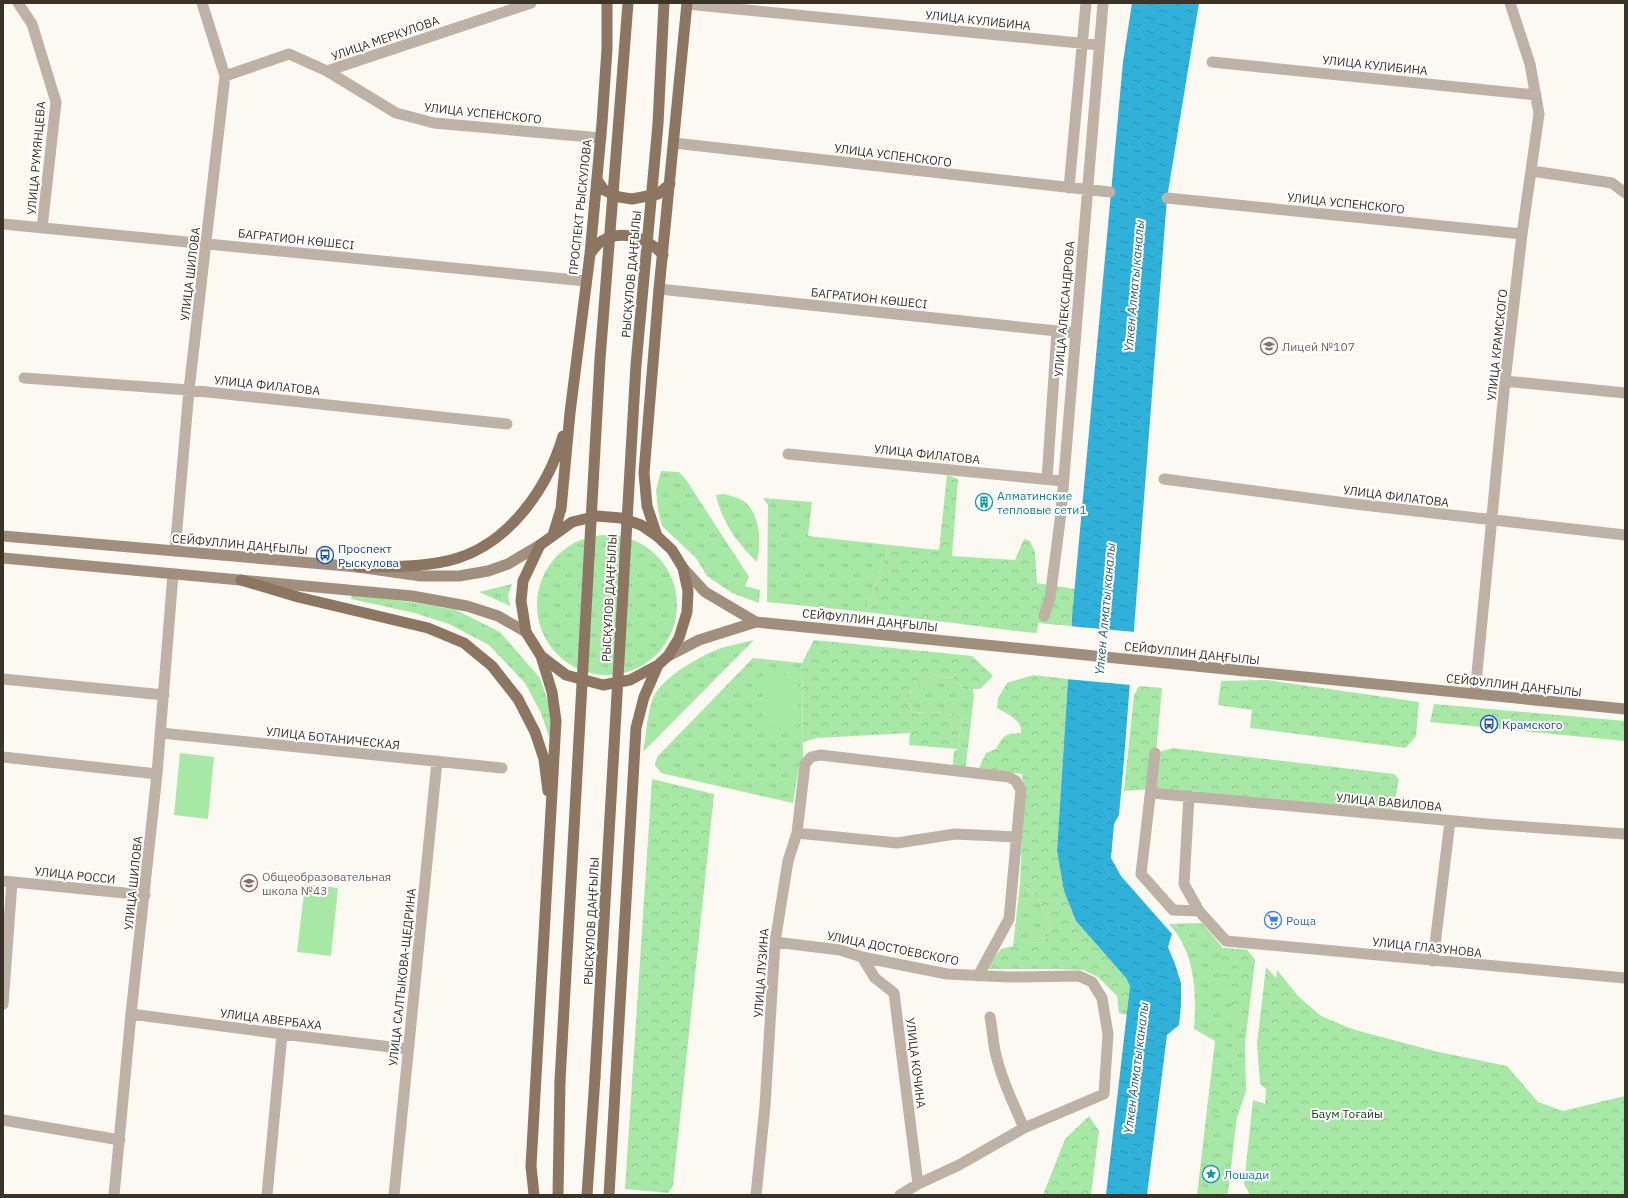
<svg xmlns="http://www.w3.org/2000/svg" width="1628" height="1198" viewBox="0 0 1628 1198" font-family="'IBM Plex Sans',sans-serif">
	<defs>
		<pattern id="grass-tufts" width="24" height="20" patternUnits="userSpaceOnUse"><rect width="24" height="20" fill="#a7e8a6"/><path d="M3 7l-1-3M5 7V3M7 7l1-3M15 17l-1-3M17 17v-4M19 17l1-3" fill="none" stroke="#90c78f"/></pattern>
		<pattern id="forest-crowns" width="20" height="18" patternUnits="userSpaceOnUse"><rect width="20" height="18" fill="#a7e8a6"/><path d="M2 6a3 3 0 1 1 6 0M12 15a3 3 0 1 1 6 0" fill="none" stroke="#90c78f"/></pattern>
		<pattern id="water-ripples" width="26" height="14" patternUnits="userSpaceOnUse"><rect width="26" height="14" fill="#2fb1da"/><path d="M2 4q2-2 4 0t4 0M15 11q2-2 4 0t4 0" fill="none" stroke="#2991b1"/></pattern>
	</defs>
	<rect width="100%" height="100%" fill="#fcf8f2"/>
	<path fill="url(#grass-tufts)" d="M661,471L679,472L687,481L749,577L745,586L760,590L759,603L732,593L707,576L696,558L662,526L658,510L656,490Z
		M724,494C730,496 737,497 742,500C761,512 761,542 757,562C738,544 721,521 716,495Z
		M763,498L812,502L808,536L889,545L866,612L767,602L768,505Z
		M537 605a70 70 0 1 1 140 0a70 70 0 1 1-140 0Z
		M512,584L508,595L510,606L479,592Z
		M352,594L417,603L456,610L500,632L540,678L550,708L552,730L551,742L541,713L525,683L489,645L449,624L415,613L351,599Z
		M754,640L643,752C646,736 647,714 653,698C662,677 700,656 721,648C732,645 743,643 754,640Z
		M753,658L802,663L803,759L799,766L793,803L661,773L655,765L657,757Z
		M933,675L953,678L964,689H973L974,696L965,772L952,770L954,751L958,749L962,715L912,712L905,696Z
		M1020,883L1037,896L1052,929L1044,943L1029,942L1013,947Z
		M1202,923L1223,948L1247,950L1255,960L1245,1044L1246,1091L1237,1117L1228,1193L1225,1195H1197L1215,1041L1194,1029C1197,992 1195,952 1169,924Z"/>
	<path fill="url(#forest-crowns)" d="M947,475L958,479L952,556L1015,560L1024,539L1030,541L1035,552L1037,583L1075,589L1071,626L1038,623L1037,633L1024,632L866,612L889,545L939,550Z
		M814,640L972,656L993,676L980,689H964L953,678L933,675L905,696L912,712L962,715L958,749L909,745L910,733L817,738L803,742L802,663Z
		M1033,675L1068,679L1057,851L1064,891L1076,921L1126,978L1130,986L1127,1015L1119,1013L1117,996L1098,977L1083,970L1051,969H985L1001,949L1029,942L1044,943L1052,929L1037,896L1020,883L1024,790L1022,774L979,768L986,753L996,749C1004,734 1005,734 1021,733C1023,720 1007,714 997,708L998,698L1007,683Z
		M1267,680L1419,702L1416,736L1406,748L1250,728L1252,710L1218,705L1221,681Z
		M1139,686L1162,688L1156,753L1173,748L1394,774L1399,779L1392,816L1151,789L1124,791L1134,695Z
		M1434,704L1625,721V741L1430,722Z
		M652,779L714,794L673,1186L668,1193L625,1189Z
		M1225,948L1247,950L1255,960L1245,1035L1240,1033L1237,1016L1233,1010L1219,961Z
		M1266,967L1276,978L1277,970L1298,996L1321,1016L1352,1029L1434,1051L1507,1066L1538,1102L1563,1111L1625,1096V1195H1250L1244,1184L1253,1100L1265,1104L1266,1089L1260,1084L1257,1044Z
		M1245,1068L1246,1091L1237,1117L1207,1114L1211,1081Z
		M1089,1116L1099,1131L1091,1195H1043L1065,1139Z"/>
	<path fill="#a7e8a6" d="M798,674L799,726L763,727L762,675Z
		M180,753L214,757L208,819L174,815Z
		M305,884L338,888L331,956L297,952Z"/>
	<path fill="url(#water-ripples)" d="M1132,3H1199L1167,198L1124,760L1119,815L1114,824L1111,858L1121,876L1172,934L1168,947L1175,964L1181,983V1006L1179,1025L1167,1035L1147,1195H1106L1130,986L1126,978L1076,921L1064,891L1057,851L1072,617L1123,62Z"/>
	<path fill="#fcf8f2" d="M1069,626L1135,632L1131,685L1066,679Z"/>
	<g fill="none" stroke-linecap="round" stroke-linejoin="round">
		<path stroke="#beb1a6" stroke-width="11" d="M18,3L32,24L56,102L42,228
			M687,4L1099,45
			M1212,62L1536,95
			M327,71L396,113L434,123L601,138
			M225,76L289,54L327,71L531,3
			M674,143L1110,192
			M1532,171L1612,183L1625,193
			M1069,188L1086,3
			M1167,198L1522,234
			M3,224L586,281
			M659,289L1076,333
			M24,378L189,390L507,424
			M1505,381L1625,393
			M788,454L1063,481
			M1047,479L1057,331
			M1164,479L1346,503L1625,535
			M175,551L189,390L225,76L202,3
			M1044,616L1050,598L1061,513L1103,3
			M3,679L164,695
			M1475,694L1505,381L1522,234L1539,114L1530,64L1510,3
			M161,733L502,768
			M1155,753L1141,874L1173,910L1199,911
			M3,757L157,774
			M1151,793L1487,824L1625,834
			M1189,796L1184,884L1199,911L1226,941L1625,978
			M797,833L897,843L955,834L1017,837
			M3,881L145,895
			M775,942L840,950L862,957L947,974L1009,977L1079,976L1092,982L1102,998L1108,1034L1104,1094L1024,1128L959,1165L918,1184L900,1195
			M862,957L875,978L894,993L918,1184
			M1433,961L1450,821
			M3,1004L12,882
			M131,1014L282,1034L408,1049
			M990,1017C992,1028 993,1040 995,1051C1001,1078 1013,1103 1024,1128
			M3,1120L120,1140
			M114,1195L131,1014L157,774L173,574
			M267,1195L282,1034
			M394,1195L437,761
			M756,1195L765,1106L775,942L788,861L797,833L805,764L811,757L820,755L1009,777L1016,781L1021,790L1009,919L978,976"/>
		<path stroke="#a18f7e" stroke-width="11" d="M3,536L358,567L421,576H459L488,571L508,564L540,545
			M3,558L412,596L467,606L498,616L526,632
			M683,568L705,592L756,622
			M668,656L699,640L756,622L1625,709"/>
		<path stroke="#8c7661" stroke-width="11" d="M597,180L604,190L619,197L632,199L658,194L670,184
			M590,254C592,251 595,247 598,244C617,227 648,237 663,255
			M553,535L561,509L570,413L590,254L602,123L607,49V3
			M657,536L647,506L644,473L659,289L687,3
			M358,567C390,566 427,568 458,558C511,541 548,487 563,436
			M241,580L298,597L428,628L464,643L492,666L518,699L535,732L544,759L548,791
			M534,1195L531,1166L556,721L552,692L541,656L526,632L521,601L523,581L540,545L572,522L597,516L621,518L641,525L657,536L672,550L683,568L688,591L687,612L679,638L668,656L658,665L630,680L603,685L566,675L541,656
			M558,1195L560,1081
			M587,1195L595,1077
			M609,1195L636,728L644,697L658,665"/>
		<path stroke="#8c7661" stroke-width="11" d="M595,1077L636,365L658,124L664,3
			M560,1081L600,359L628,3"/>
	</g>
	<defs>
		<g id="school-ring" transform="scale(0.9)"><circle r="9.5" fill="#fff" stroke="#8d6e63" stroke-width="1.5"/><path d="M0-5L7-2L0 1L-7-2ZM-4 1L0 2.5L4 1V4Q0 6-4 4Z" fill="#8d6e63"/></g>
		<g id="building-ring" transform="scale(0.9)"><circle r="9.5" fill="#fff" stroke="#0f9aa8" stroke-width="1.5"/><path d="M-4-6H4V6H1V3H-1V6H-4ZM-2.5-4.3h1.7v1.8h-1.7ZM.8-4.3h1.7v1.8H.8ZM-2.5-1h1.7V.8h-1.7ZM.8-1h1.7V.8H.8Z" fill="#0f9aa8"/></g>
		<g id="bus-ring" transform="scale(0.9)"><circle r="9.5" fill="#fff" stroke="#1a4fb4" stroke-width="1.5"/><path d="M-5-6H5V4H4V6H2V4H-2V6H-4V4H-5ZM-3.5-4V0h7V-4ZM-3.5 1.2v1.5H-2V1.2ZM2 1.2v1.5H3.5V1.2Z" fill="#1a4fb4"/></g>
		<g id="supermarket-ring" transform="scale(0.9)"><circle r="9.5" fill="#fff" stroke="#3f7fe0" stroke-width="1.5"/><path d="M-6-5.5h2.5l.6 2H6L4.5 2H-2.5L-4.4-4H-6ZM-1.5 3.2a1.3 1.3 0 1 0 .1 0ZM3 3.2a1.3 1.3 0 1 0 .1 0Z" fill="#3f7fe0"/></g>
		<g id="sight-ring" transform="scale(0.9)"><circle r="9.5" fill="#fff" stroke="#0f9aa8" stroke-width="1.5"/><path d="M0-6L1.8-2.2L6-1.7L2.9 1.2L3.7 5.4L0 3.3L-3.7 5.4L-2.9 1.2L-6-1.7L-1.8-2.2Z" fill="#0f9aa8"/></g>
	</defs>
	<g fill-rule="evenodd">
		<use href="#school-ring" x="1269" y="346"/>
		<use href="#building-ring" x="984" y="502"/>
		<use href="#bus-ring" x="325" y="555"/>
		<use href="#bus-ring" x="1489" y="724"/>
		<use href="#school-ring" x="249" y="883"/>
		<use href="#supermarket-ring" x="1273" y="920"/>
		<use href="#sight-ring" x="1211" y="1174"/>
	</g>
	<g text-anchor="middle" dominant-baseline="central" stroke-width="4" stroke-linejoin="round" paint-order="stroke">
		<g font-size="12" fill="#3a3326" stroke="#fff">
			<text transform="translate(978 20) rotate(6)">УЛИЦА КУЛИБИНА</text>
			<text transform="translate(385 38) rotate(-19)">УЛИЦА МЕРКУЛОВА</text>
			<text transform="translate(1375 65) rotate(6)">УЛИЦА КУЛИБИНА</text>
			<text transform="translate(483 113) rotate(6)">УЛИЦА УСПЕНСКОГО</text>
			<text transform="translate(893 155) rotate(7)">УЛИЦА УСПЕНСКОГО</text>
			<text transform="translate(36 158) rotate(-85)">УЛИЦА РУМЯНЦЕВА</text>
			<text transform="translate(1346 203) rotate(6)">УЛИЦА УСПЕНСКОГО</text>
			<text transform="translate(580 207) rotate(-84)">ПРОСПЕКТ РЫСКУЛОВА</text>
			<text transform="translate(296 239) rotate(6)">БАГРАТИОН КӨШЕСІ</text>
			<text transform="translate(190 274) rotate(-83)">УЛИЦА ШИЛОВА</text>
			<text transform="translate(631 274) rotate(-85)">РЫСҚҰЛОВ ДАҢҒЫЛЫ</text>
			<text transform="translate(869 298) rotate(6)">БАГРАТИОН КӨШЕСІ</text>
			<text transform="translate(1064 309) rotate(-85)">УЛИЦА АЛЕКСАНДРОВА</text>
			<text transform="translate(1497 345) rotate(-84)">УЛИЦА КРАМСКОГО</text>
			<text transform="translate(267 385) rotate(6)">УЛИЦА ФИЛАТОВА</text>
			<text transform="translate(927 454) rotate(6)">УЛИЦА ФИЛАТОВА</text>
			<text transform="translate(1396 496) rotate(7)">УЛИЦА ФИЛАТОВА</text>
			<text transform="translate(240 544) rotate(5)">СЕЙФУЛЛИН ДАҢҒЫЛЫ</text>
			<text transform="translate(609 598) rotate(-87)">РЫСҚҰЛОВ ДАҢҒЫЛЫ</text>
			<text transform="translate(870 620) rotate(6)">СЕЙФУЛЛИН ДАҢҒЫЛЫ</text>
			<text transform="translate(1192 653) rotate(6)">СЕЙФУЛЛИН ДАҢҒЫЛЫ</text>
			<text transform="translate(1514 685) rotate(6)">СЕЙФУЛЛИН ДАҢҒЫЛЫ</text>
			<text transform="translate(333 738) rotate(6)">УЛИЦА БОТАНИЧЕСКАЯ</text>
			<text transform="translate(1389 802) rotate(5)">УЛИЦА ВАВИЛОВА</text>
			<text transform="translate(75 875) rotate(6)">УЛИЦА РОССИ</text>
			<text transform="translate(133 883) rotate(-84)">УЛИЦА ШИЛОВА</text>
			<text transform="translate(591 921) rotate(-87)">РЫСҚҰЛОВ ДАҢҒЫЛЫ</text>
			<text transform="translate(1427 947) rotate(6)">УЛИЦА ГЛАЗУНОВА</text>
			<text transform="translate(893 948) rotate(11)">УЛИЦА ДОСТОЕВСКОГО</text>
			<text transform="translate(761 973) rotate(-86)">УЛИЦА ЛУЗИНА</text>
			<text transform="translate(402 977) rotate(-84)">УЛИЦА САЛТЫКОВА-ЩЕДРИНА</text>
			<text transform="translate(271 1019) rotate(7)">УЛИЦА АВЕРБАХА</text>
			<text transform="translate(916 1063) rotate(83)">УЛИЦА КОЧИНА</text>
		</g>
		<g font-size="12" fill="#785e54" stroke="#fff" text-anchor="start">
			<text x="1282" y="346">Лицей №107</text>
			<text x="262" y="876">Общеобразовательная<tspan x="262" dy="14">школа №43</tspan></text>
		</g>
		<g font-size="12" fill="#0d838f" stroke="#fff" text-anchor="start">
			<text x="997" y="495">Алматинские<tspan x="997" dy="14">тепловые сети1</tspan></text>
			<text x="1224" y="1174">Лошади</text>
		</g>
		<g font-size="12" fill="#164399" stroke="#fff" text-anchor="start">
			<text x="338" y="548">Проспект<tspan x="338" dy="14">Рыскулова</tspan></text>
			<text x="1502" y="724">Крамского</text>
		</g>
		<g font-size="12" fill="#366cbe" stroke="#fff" text-anchor="start">
			<text x="1286" y="920">Роща</text>
		</g>
		<g font-size="12" fill="#144516" stroke="#fff">
			<text x="1347" y="1113">Баум Тоғайы</text>
		</g>
		<g font-size="13" font-style="italic" fill="#295a6d" stroke="#fff">
			<text transform="translate(1134 286) rotate(-85)">Үлкен Алматы каналы</text>
			<text transform="translate(1105 609) rotate(-85)">Үлкен Алматы каналы</text>
			<text transform="translate(1136 1068) rotate(-83)">Үлкен Алматы каналы</text>
		</g>
	</g>
	<rect width="1628" height="1198" fill="none" stroke="#3a3326" stroke-width="8"/>
</svg>
